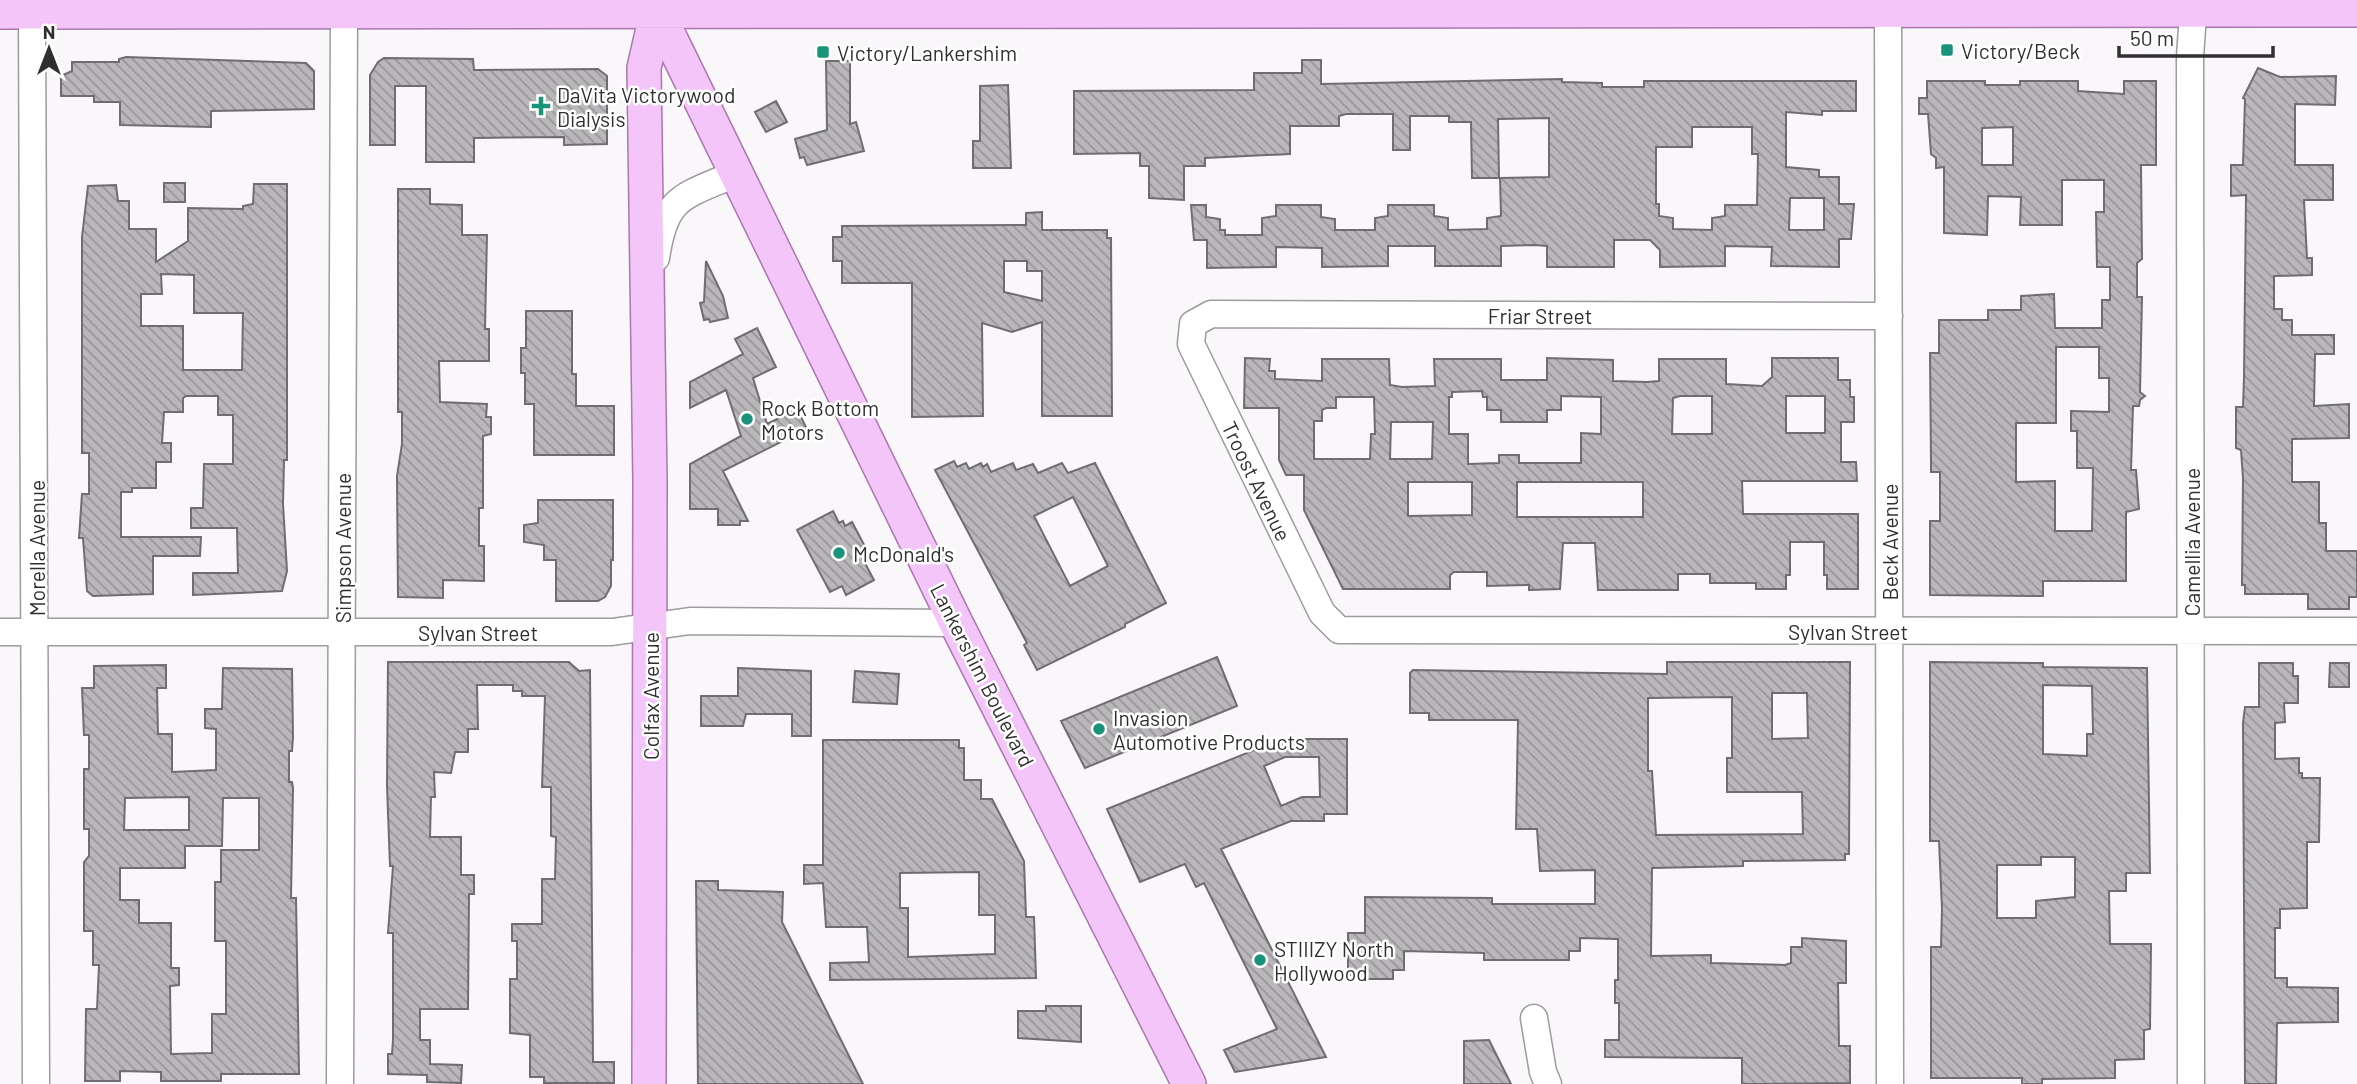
<svg xmlns="http://www.w3.org/2000/svg" width="2357" height="1084" viewBox="0 0 2357 1084" font-family="Barlow,sans-serif">
	<defs>
		<pattern id="building-back-hatch" width="6" height="6" patternUnits="userSpaceOnUse" patternTransform="scale(1.75)"><rect width="6" height="6" fill="#b9b7ba"/><path d="M-1 5l2 2M0 0l6 6M5-1l2 2" fill="none" stroke="#979598"/></pattern>
	</defs>
	<rect width="100%" height="100%" fill="#f9f7fa"/>
	<path fill="url(#building-back-hatch)" stroke="#6f6d6f" stroke-width="2" fill-rule="evenodd" d="M126,57L306,63L314,71V109L211,111V127L120,125V102H94V96H61V76L72,71V62H119V59Z
		M384,58L473,59L474,70L598,69L607,76V144L564,145V137L474,138V162H426V86H395V145H370V75L378,62Z
		M1302,60H1321V84L1562,79V82L1602,83V87H1644V81H1856V111H1822V115L1786,112V167L1819,170V177H1839V204H1854L1851,239H1839V267L1771,266L1772,247L1725,246V266L1660,267V250L1650,240H1614V267H1547V246L1535,245L1501,246V266H1435V246H1388V266L1322,267V248L1276,247V267L1207,268V240H1194L1191,205H1206V217L1220,219V230H1225V235H1262V218L1276,216V205H1321V217L1335,219V230H1375V218L1388,216V205H1434V216L1448,218V230L1487,229V218L1501,216L1500,178L1549,177V118L1498,119L1499,178H1472L1471,122H1449V116H1410V150H1393V114H1346L1339,116V126H1290V154L1205,158V166H1184V200L1149,198V166H1140V153L1074,154V91L1254,90V73H1302ZM1692,127H1752V154H1758L1757,205H1725V216L1712,218V230L1673,229V218L1659,216V204H1656V147H1692ZM1790,198H1824V230H1789Z
		M826,61H850V124L856,122L864,151L807,165L804,157L800,158L795,139L827,130Z
		M2258,68L2280,77L2336,76L2335,105L2295,104V165H2333V200H2304L2307,258H2312V275L2274,276V309H2282V320H2292V335H2334V354H2315L2314,406L2349,404V438L2292,439V482H2319V523H2326V551H2357V597H2349V609H2308V594H2245V585H2242L2243,478L2241,450L2236,448V407H2243L2244,378L2246,195L2231,196V165H2243L2245,99L2243,98Z
		M1927,81H1985V85H2020V81H2078V91L2124,94V81H2156V165H2141L2142,259L2137,263V297H2142L2140,392L2145,396L2140,400L2139,406H2133L2131,470H2136L2139,509L2126,512V581H2043V596L1930,595V521H1940V472H1931V461L1930,353H1939V320H1988V310H2021V296L2054,294L2055,328H2102V300H2110V267H2097L2096,212H2104V180H2062V225H2020L2021,197L1988,196L1987,235L1944,233V167L1936,168V158L1931,154L1928,114H1919V98H1927ZM2013,127V165H1982V128ZM2056,347H2099V378H2109V412L2071,411V431H2077V468H2093L2092,531H2055V481L2016,482V423H2056Z
		M1008,85L1011,168H973V141H980V86Z
		M776,101L787,122L766,132L755,112Z
		M164,183H185V202H164Z
		M254,184H287V460H284L283,504L287,571L282,591L193,595V573H238L237,528H191V508H203L204,464H233V415H218V396H186L183,398V412H164L162,443H171V462H156V488H132V492H121V537H201L200,556H153V594L93,596L87,591L83,538H79L82,494H89V453H82V237L88,186L116,185L118,201H129V229H156V262L188,241V208L243,209V206L253,204ZM161,274L194,275V313H243L242,370H183V326H141V294H162Z
		M398,189H430V204L462,205V235H487L485,329H489V361H439L440,402L487,404L486,417H491V434L483,436V508H479V546H484V581L443,580V598L398,597L397,476L402,444V412H398Z
		M1042,212V230H1107V238H1111L1112,416H1042V322L1012,332L982,323L983,416L912,417V283H842V261H833V237H842V226L1026,225V213ZM1004,261H1027V271H1042V301L1004,292Z
		M706,261L723,296L728,318L710,322L709,319L704,320L700,303L704,302Z
		M526,311H572V374H576V406H614V455H534V404H525V373H521V348H526Z
		M757,328L776,367L753,378L767,424L797,409L807,429L723,471L748,521H740V525H718V509H690V464L741,436L726,390L690,408V382L743,354L735,339Z
		M1245,358L1270,359L1269,371H1275V379L1322,381V359H1389L1390,385L1402,387L1435,386L1434,359H1501V380H1547V358L1613,360V381L1647,382L1659,381V359H1726V384L1762,386L1772,377V358H1838V380H1850V397H1854V422H1841V462H1856L1857,481H1742L1743,514H1858V589H1827V575H1824V542H1790V575H1786V589H1756V583H1710V574H1678V590H1598L1595,543H1563L1560,589L1529,590V585L1487,586V572H1454L1450,575V589H1343L1304,510V475H1286L1279,460V408H1244ZM1482,391L1483,397H1487V410H1501V422H1547V410H1561V396L1601,397V434L1581,433V463H1519V455H1499V463L1468,464V434H1449V397H1452V392ZM1680,396H1712V434H1672L1673,398ZM1786,396H1825V433H1786ZM1336,397H1374L1375,434H1371L1370,459H1314V421H1322V410L1326,408H1336ZM1391,422H1433L1432,459H1390ZM1408,482H1472V515L1408,516ZM1517,482H1643V517H1517Z
		M954,461L957,467L966,463L969,469L981,463L983,467L987,464L991,472L1013,463L1016,470L1033,464L1038,473L1062,463L1068,473L1095,463L1166,603L1125,624V627L1037,670L1024,645L1027,643L935,470ZM1073,497L1108,566L1070,586L1034,516Z
		M538,500H613V560H611V586L605,597L598,601H556V560H544V545L524,542V525L538,523Z
		M833,511L839,523L843,521L845,526L852,522L870,556L866,558V565L874,580L846,595L842,586L830,592L797,530Z
		M1217,657L1237,706L1085,768L1061,721Z
		M388,662H569L579,671L590,670L593,1062H614V1083H544V1077H530V1035L510,1033V979H517V941H512V924H542V879H555L556,837L551,836V787H542L545,696H522V691H513V685H477L478,729H468V752H455L451,773L434,772L435,797H431L430,837H461V875H474V894H469L468,1009H420V1040H430V1064L462,1065L461,1083L427,1082V1075L388,1074V1054H392L393,1040V933H388L393,866H390L387,786Z
		M1667,662H1850L1849,854H1845V860L1743,861V866L1652,868L1651,956L1711,955V963L1785,965L1791,963V947H1802V938L1846,941V983H1838L1839,1046H1850V1083L1742,1084V1058L1605,1057V1040H1619V1003H1615V980H1618V939L1580,938V951H1569V960H1484V953L1404,951V970H1393V979H1359V975H1348V933H1365V897L1492,898V904H1595V870L1540,871L1537,829H1516L1518,720H1429V713H1410V673L1413,670L1667,674ZM1772,693H1807L1808,738L1772,739ZM1732,697V758H1727V792H1802L1803,834L1656,835L1652,771H1648V698Z
		M1930,662L2043,663V667L2147,668L2150,873H2126V891H2109L2110,944H2151L2150,1029L2144,1030V1059L2115,1060V1078L2042,1079V1084H2022V1078H1931V947H1941L1942,909L1939,841H1930ZM2043,685L2092,686L2093,734H2087V756L2043,754ZM2041,857H2075V897L2036,901V918H1997V865H2041Z
		M2259,663H2293V676H2298V703H2284L2285,722L2275,723V759L2299,758V773H2302V778H2320L2319,842H2307V908L2280,909V928H2275V978H2287V987L2338,988V1022L2277,1023L2276,1084H2245L2243,723L2245,707H2259Z
		M2330,663H2349V687H2329Z
		M166,665V688H157L158,734H172V772L216,770V729L205,728V709H222L223,668L292,669L293,737L292,751H289V782H292L293,788L291,898H296L299,1074H221V1081H161V1072L120,1071V1081H85L86,1009H97L99,965H93V931H84V862L89,856V829H84V769H89V735H84L82,688H94V666ZM189,797V830H124L125,798ZM223,798H259V850H221V882H215V941H226V1014H212V1053L171,1054L170,986L179,985V968H171V923H139V900H120V868H185V846H222Z
		M738,668L811,671V736H792V714H746L743,726H701V696H738Z
		M855,671L899,674L897,704L853,702Z
		M1282,739H1347V814H1324V821H1291L1221,849L1326,1057L1235,1072L1224,1050L1277,1029L1204,883L1196,887L1185,864L1140,882L1107,809ZM1285,757H1319L1320,797H1302L1281,806L1264,766Z
		M823,740H959V748H964V780H981V799H992L1024,861L1026,917H1034L1036,978L830,980V963L869,962L867,927H826L823,883L804,884V865H823ZM979,872V915H995V954L908,957V908H900V873Z
		M696,881H718V890L783,892L782,922L863,1084H698Z
		M1046,1006H1081V1042L1018,1038V1011H1046Z
		M1489,1040L1511,1084H1464V1041Z"/>
	<g fill="none" stroke-linecap="round" stroke-linejoin="round">
		<g stroke="#9d9b9d" stroke-width="29">
			<path id="minor" d="M1888,0L1890,1084
				M32,12L36,1084
				M656,258C665,196 682,197 735,174
				M1889,316L1211,314L1193,324L1191,344L1322,613L1339,630L2357,631
				M0,632H612L690,621L956,623
				M1534,1018L1543,1072L1548,1084
				M340,1084L344,12
				M2191,1084L2190,57L2194,0"/>
		</g>
		<g stroke="#aa77af" stroke-width="36">
			<path id="major" d="M657,0V11L956,623L1189,1084
				M0,12L2357,10
				M649,1084L650,481L644,68L657,11"/>
		</g>
		<use href="#minor" stroke="#fff" stroke-width="26"/>
		<use href="#major" stroke="#f4c5f8" stroke-width="33"/>
	</g>
	<g fill="#19947a" stroke="#fff" stroke-width="2.5">
		<rect x="1940" y="43" width="14" height="14" rx="3.5"/>
		<rect x="816" y="45" width="14" height="14" rx="3.5"/>
		<path d="M537.5 95.5h7v7h7v7h-7v7h-7v-7h-7v-7h7z"/>
		<circle cx="747" cy="419" r="7"/>
		<circle cx="839" cy="553" r="7"/>
		<circle cx="1099" cy="729" r="7"/>
		<circle cx="1260" cy="960" r="7"/>
	</g>
	<g text-anchor="middle" dominant-baseline="central" stroke-width="5" stroke-linejoin="round" paint-order="stroke">
		<g font-size="21" fill="#302f30" stroke="#fff" text-anchor="start">
			<text x="1961" y="50">Victory/Beck</text>
			<text x="837" y="52">Victory/Lankershim</text>
			<text x="557" y="94">DaVita Victorywood<tspan x="557" dy="24">Dialysis</tspan></text>
			<text x="761" y="407">Rock Bottom<tspan x="761" dy="24">Motors</tspan></text>
			<text x="853" y="553">McDonald's</text>
			<text x="1113" y="717">Invasion<tspan x="1113" dy="24">Automotive Products</tspan></text>
			<text x="1274" y="948">STIIIZY North<tspan x="1274" dy="24">Hollywood</tspan></text>
		</g>
		<g font-size="21" fill="#302f30" stroke="#fff">
			<text x="1540" y="315">Friar Street</text>
			<text transform="translate(1257 481) rotate(64)">Troost Avenue</text>
			<text transform="translate(1889 542) rotate(-90)">Beck Avenue</text>
			<text transform="translate(2191 542) rotate(-90)">Camellia Avenue</text>
			<text transform="translate(36 548) rotate(-90)">Morella Avenue</text>
			<text transform="translate(342 548) rotate(-90)">Simpson Avenue</text>
			<text x="1848" y="631">Sylvan Street</text>
			<text x="478" y="632">Sylvan Street</text>
			<text transform="translate(983 675) rotate(63)">Lankershim Boulevard</text>
			<text transform="translate(650 696) rotate(-90)">Colfax Avenue</text>
		</g>
	</g>
	<g transform="translate(49 49)" stroke="#ffffff" stroke-width="5" paint-order="stroke">
	<path d="M0-5L12 26L0 18L-12 26Z" fill="#302f30"/>
	<text y="-10" font-size="19" font-weight="bold" text-anchor="middle" fill="#302f30">N</text>
	</g>
	<path d="M2119 46v10h154v-10" fill="none" stroke="#302f30" stroke-width="3.5"/>
	<text x="2130" y="46" font-size="21" fill="#302f30" stroke="#ffffff" stroke-width="5" paint-order="stroke">50 m</text>
</svg>
